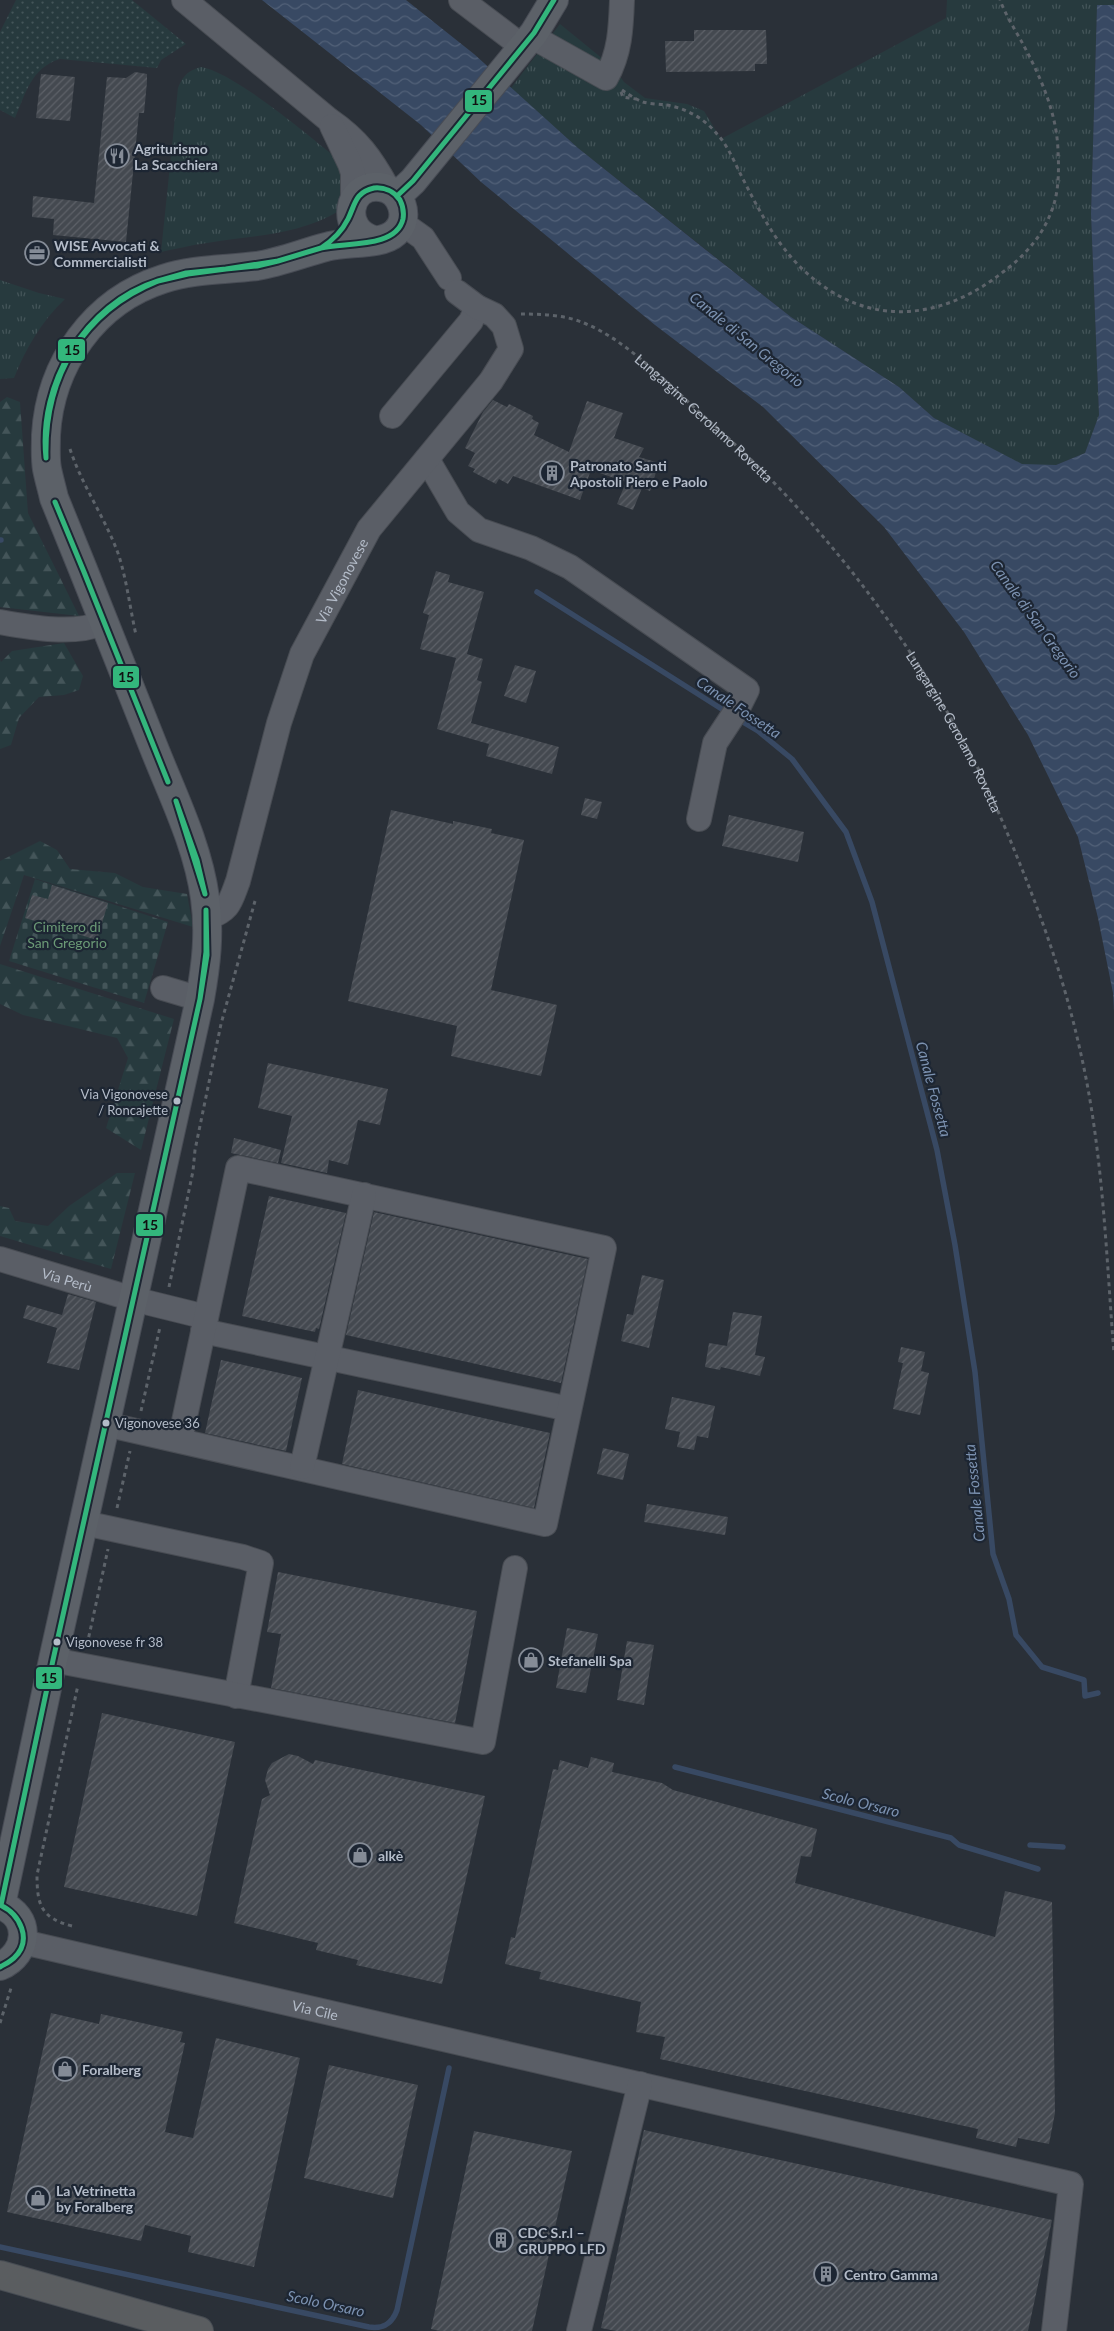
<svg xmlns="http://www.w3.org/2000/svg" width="1114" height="2331" viewBox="0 0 1114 2331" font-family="Lato,sans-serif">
	<defs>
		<pattern id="grass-tufts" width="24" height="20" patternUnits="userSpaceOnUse" patternTransform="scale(1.25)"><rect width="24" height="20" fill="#273a3e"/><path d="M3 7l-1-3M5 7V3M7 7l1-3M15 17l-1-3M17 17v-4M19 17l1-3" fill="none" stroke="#445559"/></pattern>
		<pattern id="forest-firs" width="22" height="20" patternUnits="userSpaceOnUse" patternTransform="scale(1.25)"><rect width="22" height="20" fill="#273a3e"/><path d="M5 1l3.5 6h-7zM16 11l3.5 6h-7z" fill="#445559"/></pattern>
		<pattern id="cemetery-stones" width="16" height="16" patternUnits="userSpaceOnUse" patternTransform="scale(1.25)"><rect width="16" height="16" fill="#273a3e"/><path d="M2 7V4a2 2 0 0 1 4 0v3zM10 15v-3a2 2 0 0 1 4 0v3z" fill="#445559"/></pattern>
		<pattern id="garden-dots" width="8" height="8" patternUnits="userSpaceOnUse" patternTransform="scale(1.25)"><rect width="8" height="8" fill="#273a3e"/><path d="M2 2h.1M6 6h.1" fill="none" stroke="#445559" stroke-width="1.8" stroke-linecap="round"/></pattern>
		<pattern id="water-waves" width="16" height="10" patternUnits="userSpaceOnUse" patternTransform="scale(1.25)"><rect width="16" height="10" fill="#384963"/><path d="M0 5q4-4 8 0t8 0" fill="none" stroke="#526178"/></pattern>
		<pattern id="building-hatch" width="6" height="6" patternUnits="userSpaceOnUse" patternTransform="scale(1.25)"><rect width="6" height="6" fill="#444950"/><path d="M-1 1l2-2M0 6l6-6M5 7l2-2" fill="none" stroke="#5d6168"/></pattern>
	</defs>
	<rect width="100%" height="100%" fill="#2a3038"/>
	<path fill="url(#grass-tufts)" d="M947,0H1114V5H1097L1091,214L1099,415L1085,453L1056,465H1022L934,418L899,387L791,317L578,148L511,88L560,24L614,68L624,82L645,98L687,104L704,111L721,139L946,18Z
		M201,67C237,73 317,143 349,168L339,211C296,236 255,235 207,243C191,245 176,249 161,252L178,88C183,76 187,71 201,67Z
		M0,280L39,293L65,299C41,322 26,348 14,378L0,379Z"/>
	<path fill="url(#forest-firs)" d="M7,397L20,402L28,513L79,616L0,607V402Z
		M64,643L83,676L79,690L64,695L39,697L19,718L11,745L0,749V659L1,662L12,651Z
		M40,841L57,850L70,869L115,873L143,887L187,894L193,927L24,875L0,946V861Z
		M0,964L174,1019L141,1150L106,1128L128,1058L117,1038L23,1015L0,1004Z
		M117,1173H135L111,1269L0,1236V1206L9,1208L15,1221L48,1226L69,1206Z"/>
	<path fill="url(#cemetery-stones)" d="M35,879L168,922L144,1003L9,961Z"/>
	<path fill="url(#garden-dots)" d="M16,0H132L186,44L161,60L157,68L60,59C31,68 26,93 15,118L0,110V32Z"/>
	<path fill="url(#water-waves)" d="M262,0H406L474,54L578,148L706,250L791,317L899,387L934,418L1022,464L1056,465L1085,453L1099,415L1091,214L1097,5H1114V1011L1113,993L1098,918L1078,837L1028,735L964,632L884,527L763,407L655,325L481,182L421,125Z"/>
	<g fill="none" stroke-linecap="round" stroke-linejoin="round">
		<path stroke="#384963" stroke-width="5.5" d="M0,540H1
			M537,592L728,713
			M736,718L758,731L792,759L846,832L872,902L937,1150L955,1245L975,1372L993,1554L1009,1599L1016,1635L1042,1667L1084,1680L1085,1696L1098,1693
			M675,1767L951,1838L959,1845L1038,1869
			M1030,1845L1063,1847
			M0,2247L369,2327C383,2329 392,2324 397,2310L449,2068"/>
	</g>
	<path fill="url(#building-hatch)" d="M694,30H766L767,64H755V71L666,72L665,41H694Z
		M135,72L147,74V82L144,113H139L126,242L53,235L54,219L32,217L33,196L94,203L107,77L126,78Z
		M41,74L75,77L70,121L36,118Z
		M493,400L507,407L509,404L533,416L532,419L539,423L534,435L569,452L587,401L623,413L614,438L644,448L639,457L659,463L650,491L642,488L633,510L617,504L626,482L591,470L580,500L513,476L508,484L499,479L496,484L473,472L475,469L468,466L475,453L465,448L483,412Z
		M436,571L450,575L448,582L484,592L467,654L483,659L477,680L482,682L471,723L559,747L552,774L486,756L489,744L437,729L456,658L420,649L429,615L423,613Z
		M515,665L536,671L526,703L504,696Z
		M585,798L602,802L597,819L581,815Z
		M391,810L453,824V821L492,829L491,833L524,840L491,990L557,1005L541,1076L451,1056L457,1026L348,1001Z
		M729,815L804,832L798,862L722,846Z
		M52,885L108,903L97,940L25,918L32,895L48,899Z
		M268,1063L388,1089L380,1125L358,1120L348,1165L329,1160L327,1173L281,1163L292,1116L258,1108Z
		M234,1138L281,1150L278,1163L231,1153Z
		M269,1196L346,1213L319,1329L316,1328L315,1332L242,1316Z
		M374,1212L588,1259L561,1383L346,1335Z
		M642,1275L664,1280L649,1348L621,1341L627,1314L633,1315Z
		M68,1294L96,1302L79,1370L47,1363L57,1328L23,1318L27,1305L62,1315Z
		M733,1312L762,1316L755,1355L765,1357L760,1376L721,1367L720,1370L705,1367L709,1343L727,1346Z
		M901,1347L925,1352L921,1371L929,1373L920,1415L893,1409L903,1363L898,1362Z
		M221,1360L302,1378L286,1451L205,1433Z
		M358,1390L550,1433L534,1508L342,1464Z
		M672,1397L715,1406L708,1438L697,1436L694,1450L677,1447L680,1432L665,1429Z
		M603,1448L629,1454L623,1480L597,1474Z
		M647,1504L728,1517L725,1535L644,1522Z
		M278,1572L477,1611L455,1723L271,1688L281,1634L267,1632Z
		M567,1628L598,1634L586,1693L556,1688Z
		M627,1641L654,1645L644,1705L617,1700Z
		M102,1713L235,1742L197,1916L64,1887Z
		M289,1754L298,1756L313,1764L315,1760L485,1796L442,1984L356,1965L358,1960L316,1950L318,1943L234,1923L262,1799L270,1795L265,1780L268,1769L272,1763Z
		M591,1757L614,1763L612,1772L662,1783L673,1790L817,1829L811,1857L801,1856L795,1883L995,1937L1005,1891L1052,1902L1055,2113L1049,2144L1018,2138L1016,2147L976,2138L978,2129L660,2059L665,2037L636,2032L641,2002L539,1979L541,1972L505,1964L511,1937L515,1938L553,1769L558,1770L560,1760L588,1768Z
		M51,2013L99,2024L101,2014L183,2032L180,2042L185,2043L165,2132L193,2138L216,2038L300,2058L254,2267L188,2252L191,2236L145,2225L141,2241L7,2212Z
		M329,2065L418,2085L393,2198L304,2178Z
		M644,2130L1052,2220L1028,2331H616L601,2328Z
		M474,2131L572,2151L532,2331H440L431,2329Z"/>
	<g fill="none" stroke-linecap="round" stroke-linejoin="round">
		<g stroke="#484c53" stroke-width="26">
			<g id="minor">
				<path d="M184,0L329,120C358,140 371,158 388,189"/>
				<path d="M461,0L523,47"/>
				<path d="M531,36L606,78C620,53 621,28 622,0"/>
				<path d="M332,126L350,164L353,173V201"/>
				<path d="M402,223L423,238L449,278"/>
				<path d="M392,416L471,321L477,307"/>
				<path d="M427,459L458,512L479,530L531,548L570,567L747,690L738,708L715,743L699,819"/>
				<path d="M0,622C33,628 73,635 104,623"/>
				<path id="s2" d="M207,918C230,910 230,902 238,881L279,723L302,654L369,529L491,381L511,349L504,326L494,315L477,307L457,292"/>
				<path d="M163,988L200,999"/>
				<path id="s3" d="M0,1259L133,1299L206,1317"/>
				<path d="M203,1331L569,1409"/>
				<path d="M105,1424L545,1524L604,1248L238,1168L180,1440"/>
				<path d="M302,1467L364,1195"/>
				<path d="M84,1523L243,1557L261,1563L236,1696"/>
				<path d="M53,1660L483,1742L515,1568"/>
				<path id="s4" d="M23,1942L1071,2184L1054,2331"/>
				<path d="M579,2331L640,2084"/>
			</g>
		</g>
		<g stroke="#484c55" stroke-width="30">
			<path id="major" d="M397,196L413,181L534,33L554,0
				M0,1905C32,1916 29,1954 0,1966
				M1,1905L53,1660L200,999C206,965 210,933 205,898C198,846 173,796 154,748C121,664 88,581 54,498C52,489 49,479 47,469C45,458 46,446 46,435C50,364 94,301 163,279C193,269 226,270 257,266C281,262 303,253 326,247C345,241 381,246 395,233C412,218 401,189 380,187C347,183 339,231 374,240"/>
		</g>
		<g stroke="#474c53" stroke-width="30">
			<path id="highway" d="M0,2275L199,2331"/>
		</g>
		<g stroke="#5d636a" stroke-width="3" stroke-dasharray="4 4" stroke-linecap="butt">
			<path d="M622,90C628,94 635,99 643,102C650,104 659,104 666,105C686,108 705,119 717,134C729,147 735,164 743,179C764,220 784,259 823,286C882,328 949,315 1003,272C1026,255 1044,234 1053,207C1059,190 1059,168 1058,151C1057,114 1041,78 1024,46C1016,31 1006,16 1000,0"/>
			<path d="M621,92L623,97L636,99"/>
			<path id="s1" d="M521,314C542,314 565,315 584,323C629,341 673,389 709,421C811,510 898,621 963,740C988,784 1007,832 1026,879C1048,935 1067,991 1080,1050C1103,1149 1106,1253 1114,1354"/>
			<path d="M70,449C82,486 106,519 119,556C127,582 130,608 136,635"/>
			<path d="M169,1287L193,1171L195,1150L221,1024L255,901"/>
			<path d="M141,1411L160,1327"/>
			<path d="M117,1508L130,1451"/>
			<path d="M87,1645L108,1549"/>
			<path d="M72,1926C41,1918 37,1905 37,1875L78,1685"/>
			<path d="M0,2023L12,1985"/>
		</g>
		<use href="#minor" stroke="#5a5e66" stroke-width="24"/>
		<use href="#major" stroke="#5c6168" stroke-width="28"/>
		<use href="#highway" stroke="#5a5d60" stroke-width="28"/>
		<g stroke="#1d2633" stroke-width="9">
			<path id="bus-1" d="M374,188C384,187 394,191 400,200C403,206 404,213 403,219C396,249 344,242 321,248C332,241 342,231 348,219C355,205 355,192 374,188Z
				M397,196L413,181L534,33L554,0
				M278,261L321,248
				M278,261L321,248
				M226,269L278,261
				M226,269L257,266L278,261
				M158,281L186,273L226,269
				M158,281L188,274L226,269
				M46,458C38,384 85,304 158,281
				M46,458C44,377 82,312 158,281
				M55,502L84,572
				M55,502L84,572
				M84,572L168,782
				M84,572L168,782
				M176,801L197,860L205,894
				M176,801L205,894
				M200,999L206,952V910
				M200,999L207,955L206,910
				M0,1905C20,1914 33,1940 14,1958C10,1962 5,1964 0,1967
				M1,1905L53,1660L200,999"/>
		</g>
		<use href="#bus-1" stroke="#33b67c" stroke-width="5"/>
	</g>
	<defs>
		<g id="restaurant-ring" transform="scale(1.25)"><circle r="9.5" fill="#1d2633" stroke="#848b96" stroke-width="1.5"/><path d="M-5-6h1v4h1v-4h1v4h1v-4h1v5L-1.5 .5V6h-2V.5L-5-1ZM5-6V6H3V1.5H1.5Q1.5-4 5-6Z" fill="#848b96"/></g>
		<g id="office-ring" transform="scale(1.25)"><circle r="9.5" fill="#1d2633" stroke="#848b96" stroke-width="1.5"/><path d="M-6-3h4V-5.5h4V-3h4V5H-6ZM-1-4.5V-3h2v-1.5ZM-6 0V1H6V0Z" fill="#848b96"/></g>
		<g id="building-ring" transform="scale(1.25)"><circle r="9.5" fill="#1d2633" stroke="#848b96" stroke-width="1.5"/><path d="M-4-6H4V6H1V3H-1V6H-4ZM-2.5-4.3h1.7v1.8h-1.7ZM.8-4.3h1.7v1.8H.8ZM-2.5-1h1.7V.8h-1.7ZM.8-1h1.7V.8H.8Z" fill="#848b96"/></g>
		<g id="shop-ring" transform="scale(1.25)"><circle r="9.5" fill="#1d2633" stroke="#848b96" stroke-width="1.5"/><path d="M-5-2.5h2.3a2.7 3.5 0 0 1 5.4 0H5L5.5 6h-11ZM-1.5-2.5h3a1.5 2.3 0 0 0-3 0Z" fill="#848b96"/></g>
	</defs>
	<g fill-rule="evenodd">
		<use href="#restaurant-ring" x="117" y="156"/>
		<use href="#office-ring" x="37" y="253"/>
		<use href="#building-ring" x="552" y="473"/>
		<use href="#shop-ring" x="531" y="1660"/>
		<use href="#shop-ring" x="360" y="1855"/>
		<use href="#shop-ring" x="65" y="2069"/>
		<use href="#shop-ring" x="38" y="2198"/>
		<use href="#building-ring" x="501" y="2240"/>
		<use href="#building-ring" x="826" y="2274"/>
	</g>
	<g fill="#b4bcc9" stroke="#1d2633" stroke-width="2">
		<circle cx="177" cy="1101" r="4.5"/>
		<circle cx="106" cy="1423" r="4.5"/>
		<circle cx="57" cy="1642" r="4.5"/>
	</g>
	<g text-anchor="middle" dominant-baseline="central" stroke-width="4.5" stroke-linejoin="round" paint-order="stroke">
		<g font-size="13" fill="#b4bcc9" stroke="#1d2633" text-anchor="start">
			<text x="168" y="1094" text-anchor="end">Via Vigonovese<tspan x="168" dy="16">/ Roncajette</tspan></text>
			<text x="115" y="1423">Vigonovese 36</text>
			<text x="66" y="1642">Vigonovese fr 38</text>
		</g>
		<g font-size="14" font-weight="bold" fill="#b4bcc9" stroke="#1d2633" text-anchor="start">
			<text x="134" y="148">Agriturismo<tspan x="134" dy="16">La Scacchiera</tspan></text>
			<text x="54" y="245">WISE Avvocati &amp;<tspan x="54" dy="16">Commercialisti</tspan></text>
			<text x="570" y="465">Patronato Santi<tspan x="570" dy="16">Apostoli Piero e Paolo</tspan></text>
			<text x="548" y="1660">Stefanelli Spa</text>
			<text x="378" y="1855">alkè</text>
			<text x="82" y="2069">Foralberg</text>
			<text x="56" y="2190">La Vetrinetta<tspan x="56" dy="16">by Foralberg</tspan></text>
			<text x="518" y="2232">CDC S.r.l –<tspan x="518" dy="16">GRUPPO LFD</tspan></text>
			<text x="844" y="2274">Centro Gamma</text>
		</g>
		<g font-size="14" fill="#b4bcc9" stroke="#1d2633">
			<text stroke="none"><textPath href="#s1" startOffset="218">Lungargine Gerolamo Rovetta</textPath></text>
			<text stroke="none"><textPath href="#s2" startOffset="370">Via Vigonovese</textPath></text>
			<text stroke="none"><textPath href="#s1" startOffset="622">Lungargine Gerolamo Rovetta</textPath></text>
			<text stroke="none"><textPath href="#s3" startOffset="70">Via Perù</textPath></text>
			<text stroke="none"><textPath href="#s4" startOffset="300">Via Cile</textPath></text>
		</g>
		<g font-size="14" fill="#6b9a76" stroke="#1d2633">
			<text x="67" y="926">Cimitero di<tspan x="67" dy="16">San Gregorio</tspan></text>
		</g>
		<g font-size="15" font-style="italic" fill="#7c92b1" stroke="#1d2633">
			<text transform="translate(747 339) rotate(39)">Canale di San Gregorio</text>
			<text transform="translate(1036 619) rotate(54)">Canale di San Gregorio</text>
			<text transform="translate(739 707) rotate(34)">Canale Fossetta</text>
			<text transform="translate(934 1089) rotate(75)">Canale Fossetta</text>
			<text transform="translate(974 1493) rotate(-96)">Canale Fossetta</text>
			<text transform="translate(861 1802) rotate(14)">Scolo Orsaro</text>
			<text transform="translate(326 2303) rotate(12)">Scolo Orsaro</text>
		</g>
	</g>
	<g stroke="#1d2633" stroke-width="2">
		<rect x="464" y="89" width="29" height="24" rx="5" fill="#33b67c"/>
		<rect x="57" y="338" width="29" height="24" rx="5" fill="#33b67c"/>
		<rect x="112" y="665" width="28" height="24" rx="5" fill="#33b67c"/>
		<rect x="135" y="1213" width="29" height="24" rx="5" fill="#33b67c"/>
		<rect x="35" y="1666" width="28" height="24" rx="5" fill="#33b67c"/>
	</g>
	<g font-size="14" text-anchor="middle" font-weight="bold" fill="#111">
		<text x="479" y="105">15</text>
		<text x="72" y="355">15</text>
		<text x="126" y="682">15</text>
		<text x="150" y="1230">15</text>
		<text x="49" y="1683">15</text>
	</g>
</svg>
